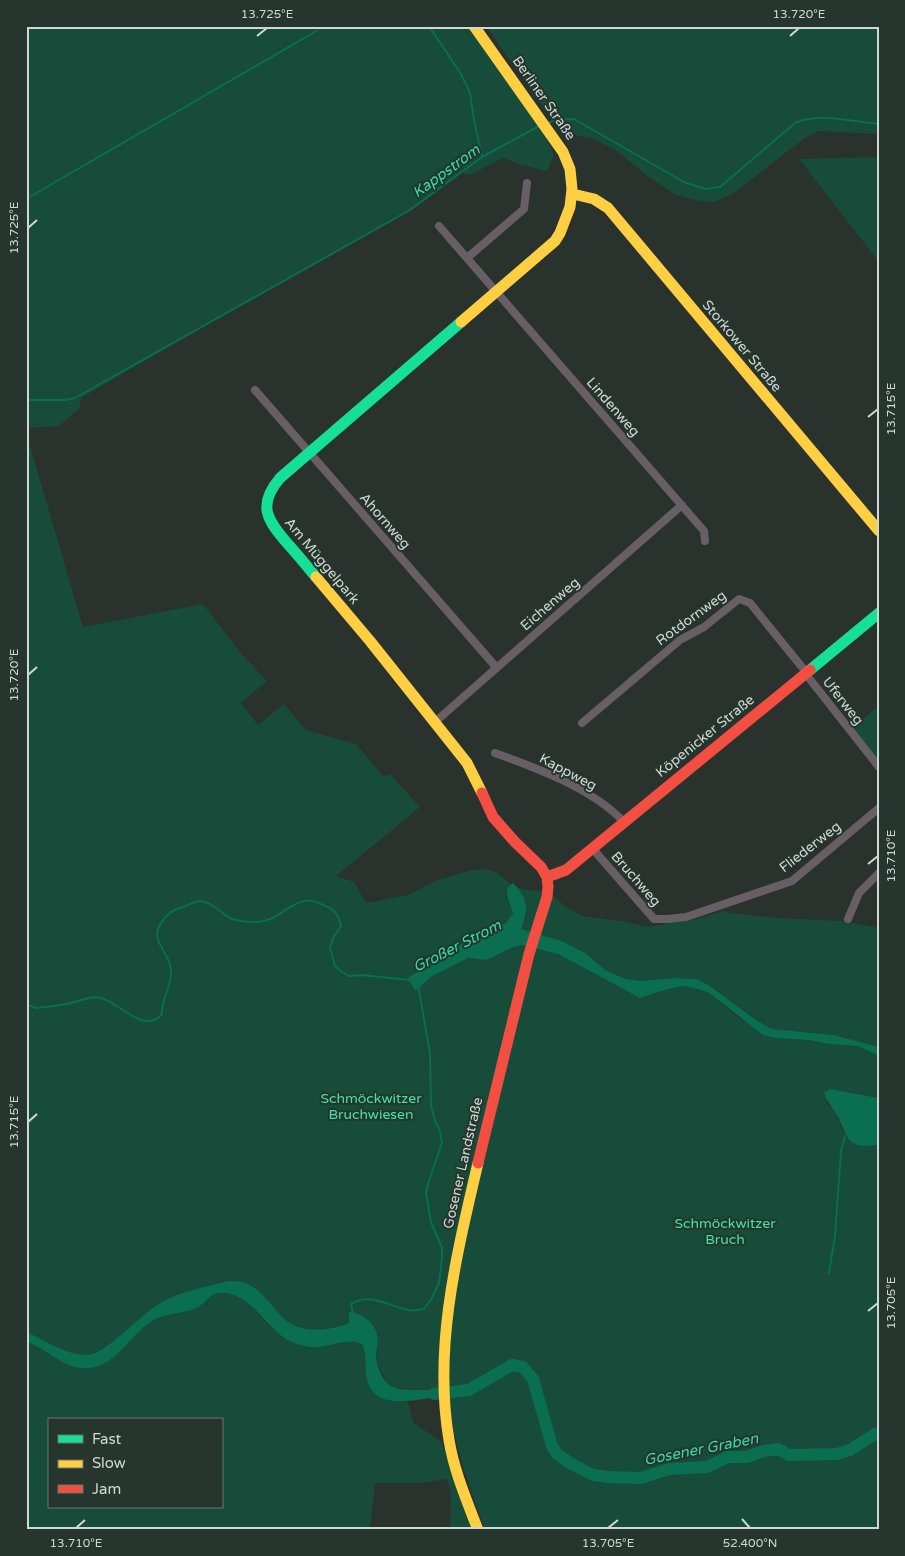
<svg xmlns="http://www.w3.org/2000/svg" width="905" height="1556" viewBox="0 0 905 1556" font-family="'Varela Round',sans-serif">
	<rect width="100%" height="100%" fill="#2a322e"/>
	<path fill="#164c39" fill-rule="evenodd" d="M26,26H469C497,64 537,112 554,155L547,171L521,165L503,158L472,174H465L463,171L410,210L280,282L81,398L79,409L59,426L26,428Z
		M486,26H879V134L819,131L805,138L731,195L714,202L700,201L676,195L646,175L617,151L592,138L570,134L541,104Z
		M879,157V262L799,159Z
		M26,432L83,627L203,604L240,652L267,681L241,703L258,725L284,704L306,730L356,744L384,777L390,774L420,807L336,876L354,882L366,903L408,895L437,880L473,870L487,869L498,873L510,884L506,897L513,913L505,924L490,927L444,954L409,978L415,991L431,977L468,958L488,960L511,948L522,945L558,954L640,998L668,989L683,986L698,989L709,993L739,1018L776,1038L808,1040L829,1044L858,1046L879,1056V1098L830,1089L827,1103L835,1112L845,1136L872,1146L879,1145V1530H485C469,1483 449,1437 449,1387L438,1390L395,1388L387,1383L378,1366L376,1357L378,1335L373,1325L364,1316C340,1328 305,1339 282,1318C274,1309 268,1301 258,1294C253,1290 246,1283 239,1282C229,1279 216,1284 206,1287C188,1292 169,1296 153,1307C138,1319 107,1351 90,1355C71,1358 44,1339 26,1332Z
		M879,706V765L850,729Z
		M518,888L550,893L566,907L582,916L622,921L648,927L700,918L724,911L731,913L778,918L841,921L879,928V1047L834,1035L772,1029L756,1020L710,986L697,979L675,978L642,981L626,979L605,970L587,954L562,941L520,929L526,916Z
		M217,1292L232,1293L246,1300L270,1327L293,1343L335,1344L348,1341L362,1344L366,1358V1375L373,1392L408,1402L413,1422L441,1442L455,1473L472,1530H450L451,1494L447,1479L422,1483H375L370,1530H26V1342L35,1345L70,1365L133,1337L149,1323L162,1316L197,1307ZM49,1420H221V1507H49Z"/>
	<path fill="#0a6e51" d="M513,883C528,898 529,909 521,929L562,941L587,954L605,970L626,979L642,981L675,978L697,979L710,986L756,1020L772,1029L834,1035L879,1047V1056L858,1046L829,1044L808,1040L776,1038L763,1035L709,993L698,989L683,986L668,989L640,998L558,954L522,945L511,948L487,960L468,958L431,977L415,991L408,978L478,933L490,927L505,924L513,913C510,903 501,890 513,883Z
		M830,1089L879,1098V1145C842,1150 849,1134 835,1112C830,1104 827,1102 824,1092Z
		M227,1281C235,1281 243,1281 250,1285C264,1293 272,1307 283,1318C300,1334 328,1331 349,1323V1312C362,1313 373,1321 377,1334C379,1341 376,1350 376,1357C377,1368 384,1385 396,1388C404,1391 428,1389 438,1390V1397C413,1400 371,1412 366,1375C365,1363 367,1358 362,1344C347,1338 333,1346 318,1347C311,1348 298,1345 292,1342C264,1330 253,1291 219,1293C211,1293 205,1303 198,1307C182,1315 163,1312 148,1324C125,1341 114,1370 81,1368C62,1367 45,1347 26,1342V1332C46,1340 65,1355 87,1355C104,1355 139,1317 155,1306C176,1292 203,1288 227,1281Z"/>
	<g fill="none" stroke-linecap="round" stroke-linejoin="round">
		<path stroke="#0a6e51" stroke-width="2" d="M429,26L461,74L470,93L474,120L482,157
			M548,123L556,120L574,119L684,182L705,189L720,187L795,123C816,112 855,122 879,124
			M26,199L318,30
			M26,400H65L75,398L410,210L482,157L539,126
			M26,1004L36,1008C46,1007 56,1006 67,1004C77,1002 90,995 101,998C120,1003 144,1035 162,1014C161,998 172,988 171,970C169,949 146,940 164,919C168,913 176,909 183,907C188,905 195,901 201,901C212,902 221,913 230,918C237,921 249,922 257,922C275,922 287,905 304,901C310,899 317,902 323,905C334,909 338,913 341,926L333,938L330,947L335,966L342,972L349,976L361,975L410,980
			M829,1273L835,1236L841,1151L845,1136
			M353,1314L351,1304C371,1292 388,1306 408,1310C413,1311 419,1310 424,1309L432,1298L439,1283L442,1259V1248L431,1222L426,1193L429,1181L442,1143L440,1131L435,1121L431,1106L430,1053L418,985"/>
		<path stroke="#0a6e51" stroke-width="12" d="M434,1394L469,1390L512,1365L523,1367L533,1379L552,1446L557,1454L570,1463L593,1475L609,1477L641,1478L669,1469L707,1467L728,1457H747L764,1451L778,1449L789,1455L837,1454L850,1450L875,1434L879,1435"/>
		<path stroke="#685f66" stroke-width="8" d="M439,226L704,531L705,541
			M467,258L524,209L527,183
			M255,390L496,667
			M805,673L879,767
			M435,722L682,505
			M582,723L680,640L704,627L739,599L750,603L806,672
			M495,753C537,768 593,789 624,822
			M592,848L654,919H668L686,917L792,881L879,808
			M848,919L859,893L879,873"/>
		<path stroke="#16e098" stroke-width="11" d="M316,577C306,565 297,554 287,543C267,520 257,505 280,478L461,322
			M810,670L879,613"/>
		<path stroke="#ffcf43" stroke-width="11" d="M573,194L594,199L608,208L879,531
			M461,322L555,241L560,233L570,207L572,189L570,169L563,152L474,26
			M316,577L370,641L467,763L482,793
			M478,1530C467,1501 454,1471 449,1440C433,1347 457,1253 478,1163"/>
		<path stroke="#f24e42" stroke-width="11" d="M547,877L566,870L810,670
			M478,1163L529,954L547,897L548,887L547,877L541,867L515,842L493,817L482,793"/>
	</g>
	<path fill="none" stroke="#cfd8d4" stroke-width="2" d="M257,36L267,28M790,36L799,28M28,228L37,220M868,417L878,409M28,675L37,667M868,864L878,856M28,1122L37,1114M868,1311L878,1303M742,1519L750,1528M76,1528L85,1520M608,1528L618,1520"/>
	<g text-anchor="middle" dominant-baseline="central" stroke-width="4" stroke-linejoin="round" paint-order="stroke">
		<g font-size="14" fill="#cfd8d4" stroke="#26352e">
			<text transform="translate(544 98) rotate(55)">Berliner Straße</text>
			<text transform="translate(742 346) rotate(50)">Storkower Straße</text>
			<text transform="translate(613 407) rotate(49)">Lindenweg</text>
			<text transform="translate(385 521) rotate(49)">Ahornweg</text>
			<text transform="translate(322 561) rotate(50)">Am Müggelpark</text>
			<text transform="translate(550 604) rotate(-41)">Eichenweg</text>
			<text transform="translate(691 618) rotate(-36)">Rotdornweg</text>
			<text transform="translate(843 701) rotate(52)">Uferweg</text>
			<text transform="translate(705 736) rotate(-39)">Köpenicker Straße</text>
			<text transform="translate(568 772) rotate(28)">Kappweg</text>
			<text transform="translate(810 847) rotate(-38)">Fliederweg</text>
			<text transform="translate(636 879) rotate(49)">Bruchweg</text>
			<text transform="translate(463 1163) rotate(-77)">Gosener Landstraße</text>
		</g>
		<g font-size="14" fill="#3ce5ac" stroke="#26352e">
			<text x="371" y="1098">Schmöckwitzer<tspan x="371" dy="16">Bruchwiesen</tspan></text>
			<text x="725" y="1223">Schmöckwitzer<tspan x="725" dy="16">Bruch</tspan></text>
		</g>
		<g font-size="15" font-style="italic" fill="#31dea7" stroke="#26352e">
			<text transform="translate(446 171) rotate(-36)">Kappstrom</text>
			<text transform="translate(457 946) rotate(-27)">Großer Strom</text>
			<text transform="translate(701 1449) rotate(-11)">Gosener Graben</text>
		</g>
	</g>
	<rect width="905" height="1556" fill="none" stroke="#26352e" stroke-width="55"/>
	<rect x="48" y="1418" width="175" height="90" fill="#26352e" stroke="#6a7670"/>
	<rect x="58" y="1435" width="25" height="8" fill="#16e098" stroke="#6a7670"/>
	<text x="92" y="1444" font-size="15" fill="#cfd8d4">Fast</text>
	<rect x="58" y="1460" width="25" height="8" fill="#ffcf43" stroke="#6a7670"/>
	<text x="92" y="1468" font-size="15" fill="#cfd8d4">Slow</text>
	<rect x="58" y="1485" width="25" height="8" fill="#f24e42" stroke="#6a7670"/>
	<text x="92" y="1494" font-size="15" fill="#cfd8d4">Jam</text>
	<rect x="28" y="28" width="850" height="1500" fill="none" stroke="#cfd8d4" stroke-width="2"/>
	<g font-size="12" text-anchor="middle" fill="#cfd8d4">
		<text x="267" y="18">13.725°E</text>
		<text x="799" y="18">13.720°E</text>
		<text transform="translate(14 228) rotate(-90)" y="4">13.725°E</text>
		<text transform="translate(891 409) rotate(-90)" y="4">13.715°E</text>
		<text transform="translate(14 675) rotate(-90)" y="4">13.720°E</text>
		<text transform="translate(891 856) rotate(-90)" y="4">13.710°E</text>
		<text transform="translate(14 1122) rotate(-90)" y="4">13.715°E</text>
		<text transform="translate(891 1303) rotate(-90)" y="4">13.705°E</text>
		<text x="76" y="1547">13.710°E</text>
		<text x="608" y="1547">13.705°E</text>
		<text x="750" y="1547">52.400°N</text>
	</g>
</svg>
